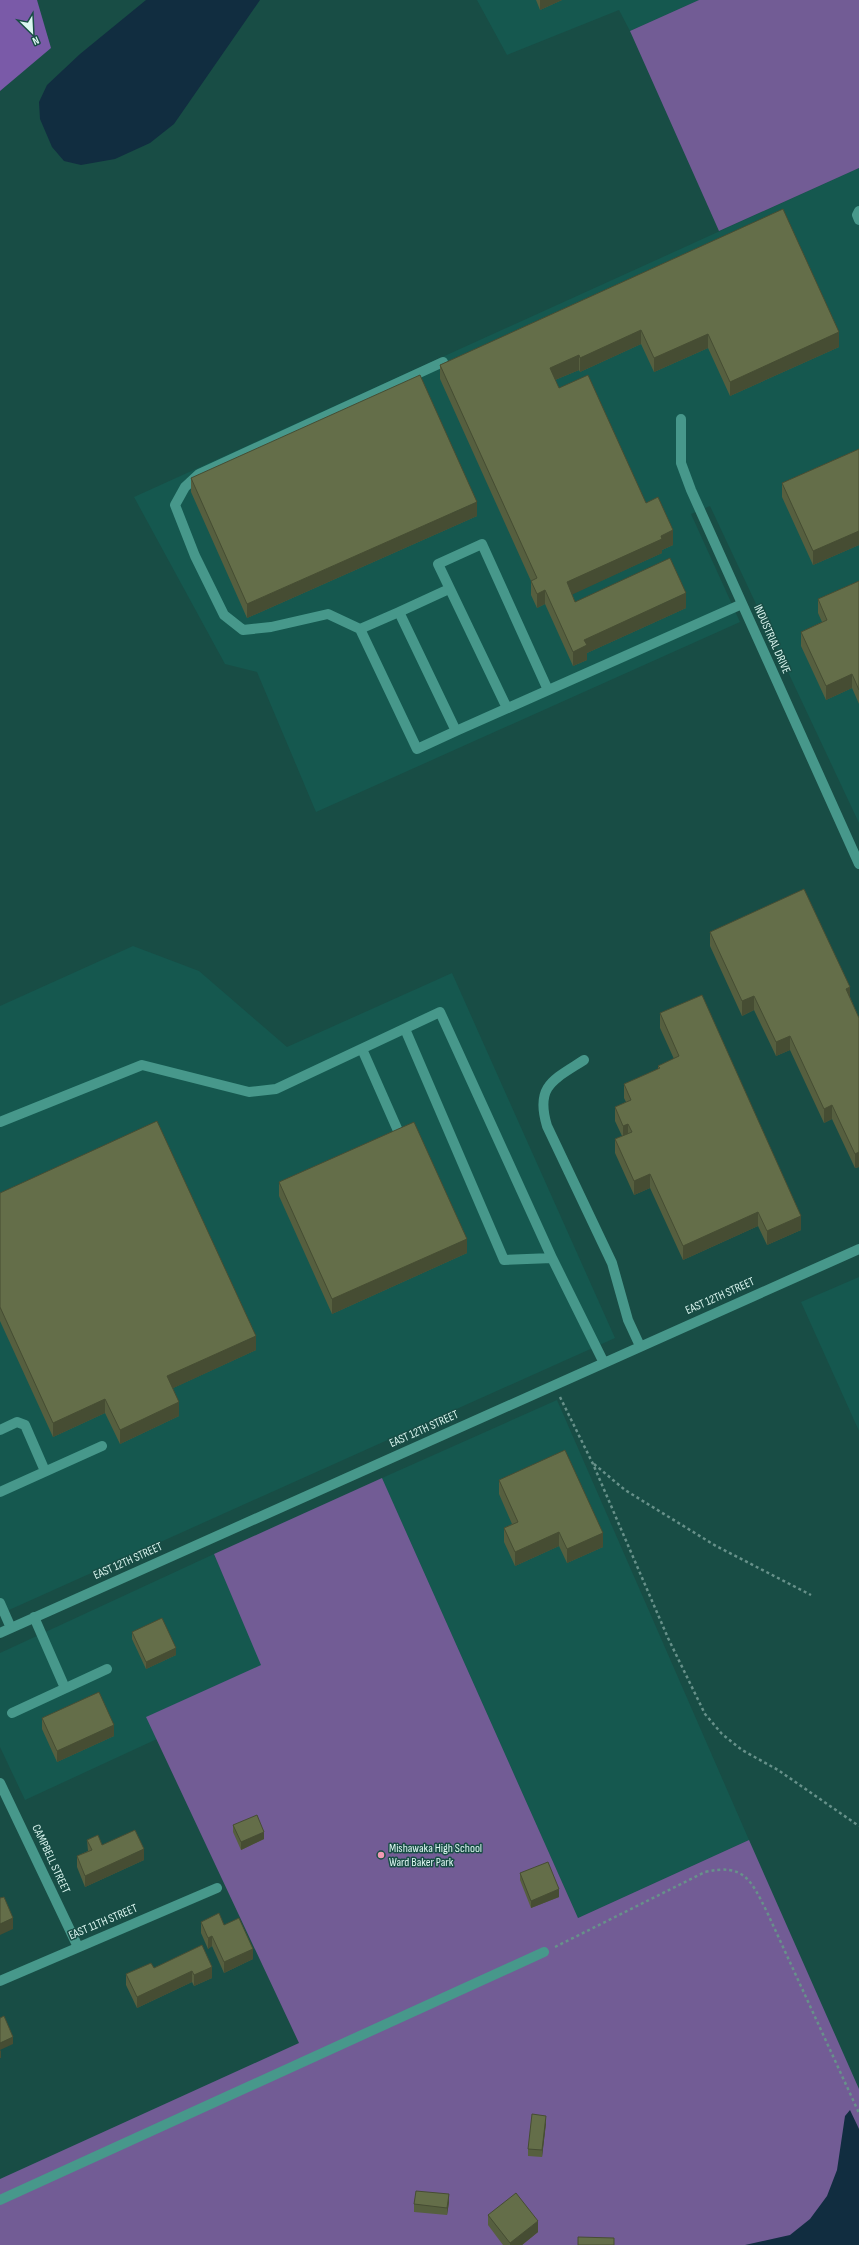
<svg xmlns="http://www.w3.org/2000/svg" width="859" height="2245" viewBox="0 0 859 2245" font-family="'Sofia Sans Condensed',sans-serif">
	<rect width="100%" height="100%" fill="#184d45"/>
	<path fill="#15584f" d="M477,0H699L630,31L619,10L507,55Z
		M859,168V823L710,506L691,514L740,622L316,812L257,672L225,664L134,497Z
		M133,946L199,971L287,1047L452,973L615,1338L0,1614V1006Z
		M859,1277V1431L801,1302Z
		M557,1400L749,1840L578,1918L382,1478Z
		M214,1554L262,1665L147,1717L157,1739L25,1800L0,1747V1653Z"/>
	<path fill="#725c95" d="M699,0H859V168L719,231L630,31Z
		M382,1478L578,1918L749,1840L859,2089V2245H0V2179L299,2043L146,1717L261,1665L214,1554Z"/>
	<path fill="#7a5aa8" d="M0,0H37L51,48L0,91Z"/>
	<path fill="#112d40" d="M146,0H260L174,124L150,143L115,159L81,165L64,161L52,147L40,119L39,102L47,85L80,54Z
		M850,2110L859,2129V2245H745L790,2235L810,2219L827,2196L837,2170L845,2116Z"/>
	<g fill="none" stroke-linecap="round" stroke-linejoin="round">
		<path stroke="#67918a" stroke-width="2.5" stroke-dasharray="3 3" stroke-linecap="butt" d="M560,1397L593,1464L668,1638L705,1714L722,1734L742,1750L778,1770L859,1826
			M594,1464L625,1490L716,1546L811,1595
			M555,1947L705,1872C744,1863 751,1880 767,1912L859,2113"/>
		<path stroke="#47988b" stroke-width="10" d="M859,211L857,215L859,220
			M681,419V463L691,490L859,864
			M449,589L399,612L456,731L742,604
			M399,612L360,629L328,614L271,627L243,630L224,615L195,556L175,505L185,487L199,474L443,362
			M360,629L417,749L456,731
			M507,708L438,564L482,544L548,690
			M405,1029L504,1260L552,1258L604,1363
			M362,1049L399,1133
			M584,1060C553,1080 535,1086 547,1126L612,1263L628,1320L640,1346
			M0,1122L142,1065L249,1092L276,1089L440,1012L552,1258
			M0,1430L17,1422L25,1425L45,1471
			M0,1492L102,1446
			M0,1603L11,1628
			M34,1617L65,1688
			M0,1633L859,1249
			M12,1713L107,1669
			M0,1783L78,1947
			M0,1981L217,1888
			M0,2200L544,1952"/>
	</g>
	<path fill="#565f3f" d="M536,0H562L540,10Z
		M783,209L839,347L730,396L708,348L654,372L641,344L580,372L579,370L555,380L559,388L646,503L673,545L662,550V553L572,594L575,602L686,608L587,653V660L573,666L545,604L537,608L531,595V581L440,379V365Z
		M859,449V545L813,565L782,497V483Z
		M191,478L477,516L247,618L191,492Z
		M859,581V704L852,688L826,700L801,646V632L822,622L818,613V599Z
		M710,932L850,997L859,1018V1167L855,1168L832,1119L824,1123L790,1050L776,1056L754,1010L742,1016L710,946Z
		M660,1013L801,1230L767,1245L758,1226L683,1260L650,1188L634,1195L615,1153V1139L622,1136L615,1121V1107L626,1102L624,1098V1084L658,1069V1066L674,1059L660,1028Z
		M279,1182L467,1253L332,1314L279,1196Z
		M0,1193L256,1350L173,1388L179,1416L120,1444L105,1413L53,1437L0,1321Z
		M499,1480L603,1547L567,1563L559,1546L515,1566L504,1542V1528L512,1524L499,1494Z
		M132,1632L176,1655L146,1669L132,1639Z
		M42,1718L114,1736L57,1762L42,1729Z
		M233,1825L264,1839L241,1850L233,1832Z
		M87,1840L102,1845L144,1860L85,1887L77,1867V1856L88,1851Z
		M520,1873L559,1897L531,1908L520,1880Z
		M201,1922L224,1925L253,1959L224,1973L212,1946L208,1949L201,1933Z
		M202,1945L212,1978L194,1986L192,1982L137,2008L126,1985V1974L154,1968Z
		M546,2123L542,2157L528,2156V2149Z
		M449,2202L447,2215L414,2212V2204Z
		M488,2215L538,2232L522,2245H503L488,2225Z"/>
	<path fill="#464d33" d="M540,0H562L540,10Z
		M641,330V344L580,372V358Z
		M839,332V347L730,396V382Z
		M708,334V348L654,372V358Z
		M579,355V370L550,382V368Z
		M477,502V516L247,618V604Z
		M673,530V545L662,550V553L567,597V582Z
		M859,531V545L813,565V551Z
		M545,590V604L537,608V594Z
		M686,593V608L587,653V660L573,666V652L584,640Z
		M852,674V688L826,700V686Z
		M850,987V1001L846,989Z
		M754,996V1010L742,1016V1001Z
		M790,1036V1050L776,1056V1042Z
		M832,1105V1119L824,1123V1109Z
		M628,1124V1138L623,1140V1126Z
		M859,1152V1167L855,1168V1154Z
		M650,1174V1188L634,1195V1181Z
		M758,1212V1226L683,1260V1246Z
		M801,1216V1230L767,1245V1231Z
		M467,1239V1253L332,1314V1299Z
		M256,1336V1350L167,1391V1376Z
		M105,1399V1413L53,1437V1423Z
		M179,1402V1416L120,1444V1430Z
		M559,1532V1546L515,1566V1552Z
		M603,1533V1547L567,1563V1549Z
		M176,1648V1655L146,1669V1662Z
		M114,1725V1736L57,1762V1751Z
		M264,1832V1839L241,1850V1842Z
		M144,1849V1860L85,1887V1876Z
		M559,1889V1897L531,1908V1901Z
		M13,1918V1929L0,1935V1924Z
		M212,1936V1946L208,1949V1938Z
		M253,1949V1959L224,1973V1962Z
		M212,1967V1978L194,1986V1975Z
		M192,1971V1982L137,2008V1997Z
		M13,2037V2044L0,2050V2043Z
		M1,2050V2058H0V2051Z
		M546,2116V2123L542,2157V2150Z
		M449,2194V2202L447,2215V2208Z
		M538,2221V2232L522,2245H510V2243Z"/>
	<path fill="#646e49" stroke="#464d33" d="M783,209L839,332L730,382L708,334L654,358L641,330L580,358L579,355L550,368L559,388L588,375L646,503L658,497L673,530L661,536L662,539L567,582L575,602L670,558L686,593L584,640L587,645L573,652L545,590L537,594L531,581L537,578L440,365Z
		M420,375L477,502L247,604L191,478Z
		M859,449V531L813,551L782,483Z
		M859,581V690L852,674L826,686L801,632L827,620L818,599Z
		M804,889L850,987L846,989L859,1018V1152L855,1154L832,1105L824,1109L790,1036L776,1042L754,996L742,1001L710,932Z
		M702,995L801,1216L767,1231L758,1212L683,1246L650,1174L634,1181L615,1139L632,1132L628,1124L623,1126L615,1107L631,1100L624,1084L660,1068L658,1066L679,1056L660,1013Z
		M157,1121L256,1336L167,1376L179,1402L120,1430L105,1399L53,1423L0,1307V1193Z
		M414,1122L467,1239L332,1299L279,1182Z
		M565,1450L603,1533L567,1549L559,1532L515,1552L504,1528L518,1522L499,1480Z
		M162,1618L176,1648L146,1662L132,1632Z
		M99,1692L114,1725L57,1751L42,1718Z
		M257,1815L264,1832L241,1842L233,1825Z
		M135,1830L144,1849L85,1876L77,1856L92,1850L87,1840L98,1835L102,1845Z
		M548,1862L559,1889L531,1901L520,1873Z
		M4,1897L13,1918L0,1924V1898Z
		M219,1913L224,1925L239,1918L253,1949L224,1962L212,1936L208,1938L201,1922Z
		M202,1945L212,1967L194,1975L192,1971L137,1997L126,1974L151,1963L154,1968Z
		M4,2016L13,2037L0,2043V2018Z
		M532,2114L546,2116L542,2150L528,2149Z
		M416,2191L449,2194L447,2208L414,2204Z
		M516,2193L538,2221L510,2243L488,2215Z
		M578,2237L614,2238V2245H578Z"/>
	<circle fill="#f19ab3" stroke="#184d45" stroke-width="1.5" cx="381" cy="1855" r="4"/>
	<g text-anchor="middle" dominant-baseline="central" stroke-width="3" stroke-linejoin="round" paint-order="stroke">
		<g font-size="12" fill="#dbf6f0" stroke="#184d45">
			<text transform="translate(772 639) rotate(66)">INDUSTRIAL DRIVE</text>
			<text transform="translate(720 1296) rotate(-24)">EAST 12TH STREET</text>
			<text transform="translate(424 1429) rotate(-24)">EAST 12TH STREET</text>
			<text transform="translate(128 1561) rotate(-24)">EAST 12TH STREET</text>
			<text transform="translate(51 1859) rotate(65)">CAMPBELL STREET</text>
			<text transform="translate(103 1922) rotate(-23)">EAST 11TH STREET</text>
		</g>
		<g font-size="12" fill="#dbf6f0" stroke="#184d45" text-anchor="start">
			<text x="389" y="1848">Mishawaka High School<tspan x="389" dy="14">Ward Baker Park</tspan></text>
		</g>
	</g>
	<g transform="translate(32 32) rotate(156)" stroke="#184d45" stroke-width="3" paint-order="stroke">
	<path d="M0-3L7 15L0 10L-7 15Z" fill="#dbf6f0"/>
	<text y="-6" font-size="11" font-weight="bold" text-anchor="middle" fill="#dbf6f0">N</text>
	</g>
</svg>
